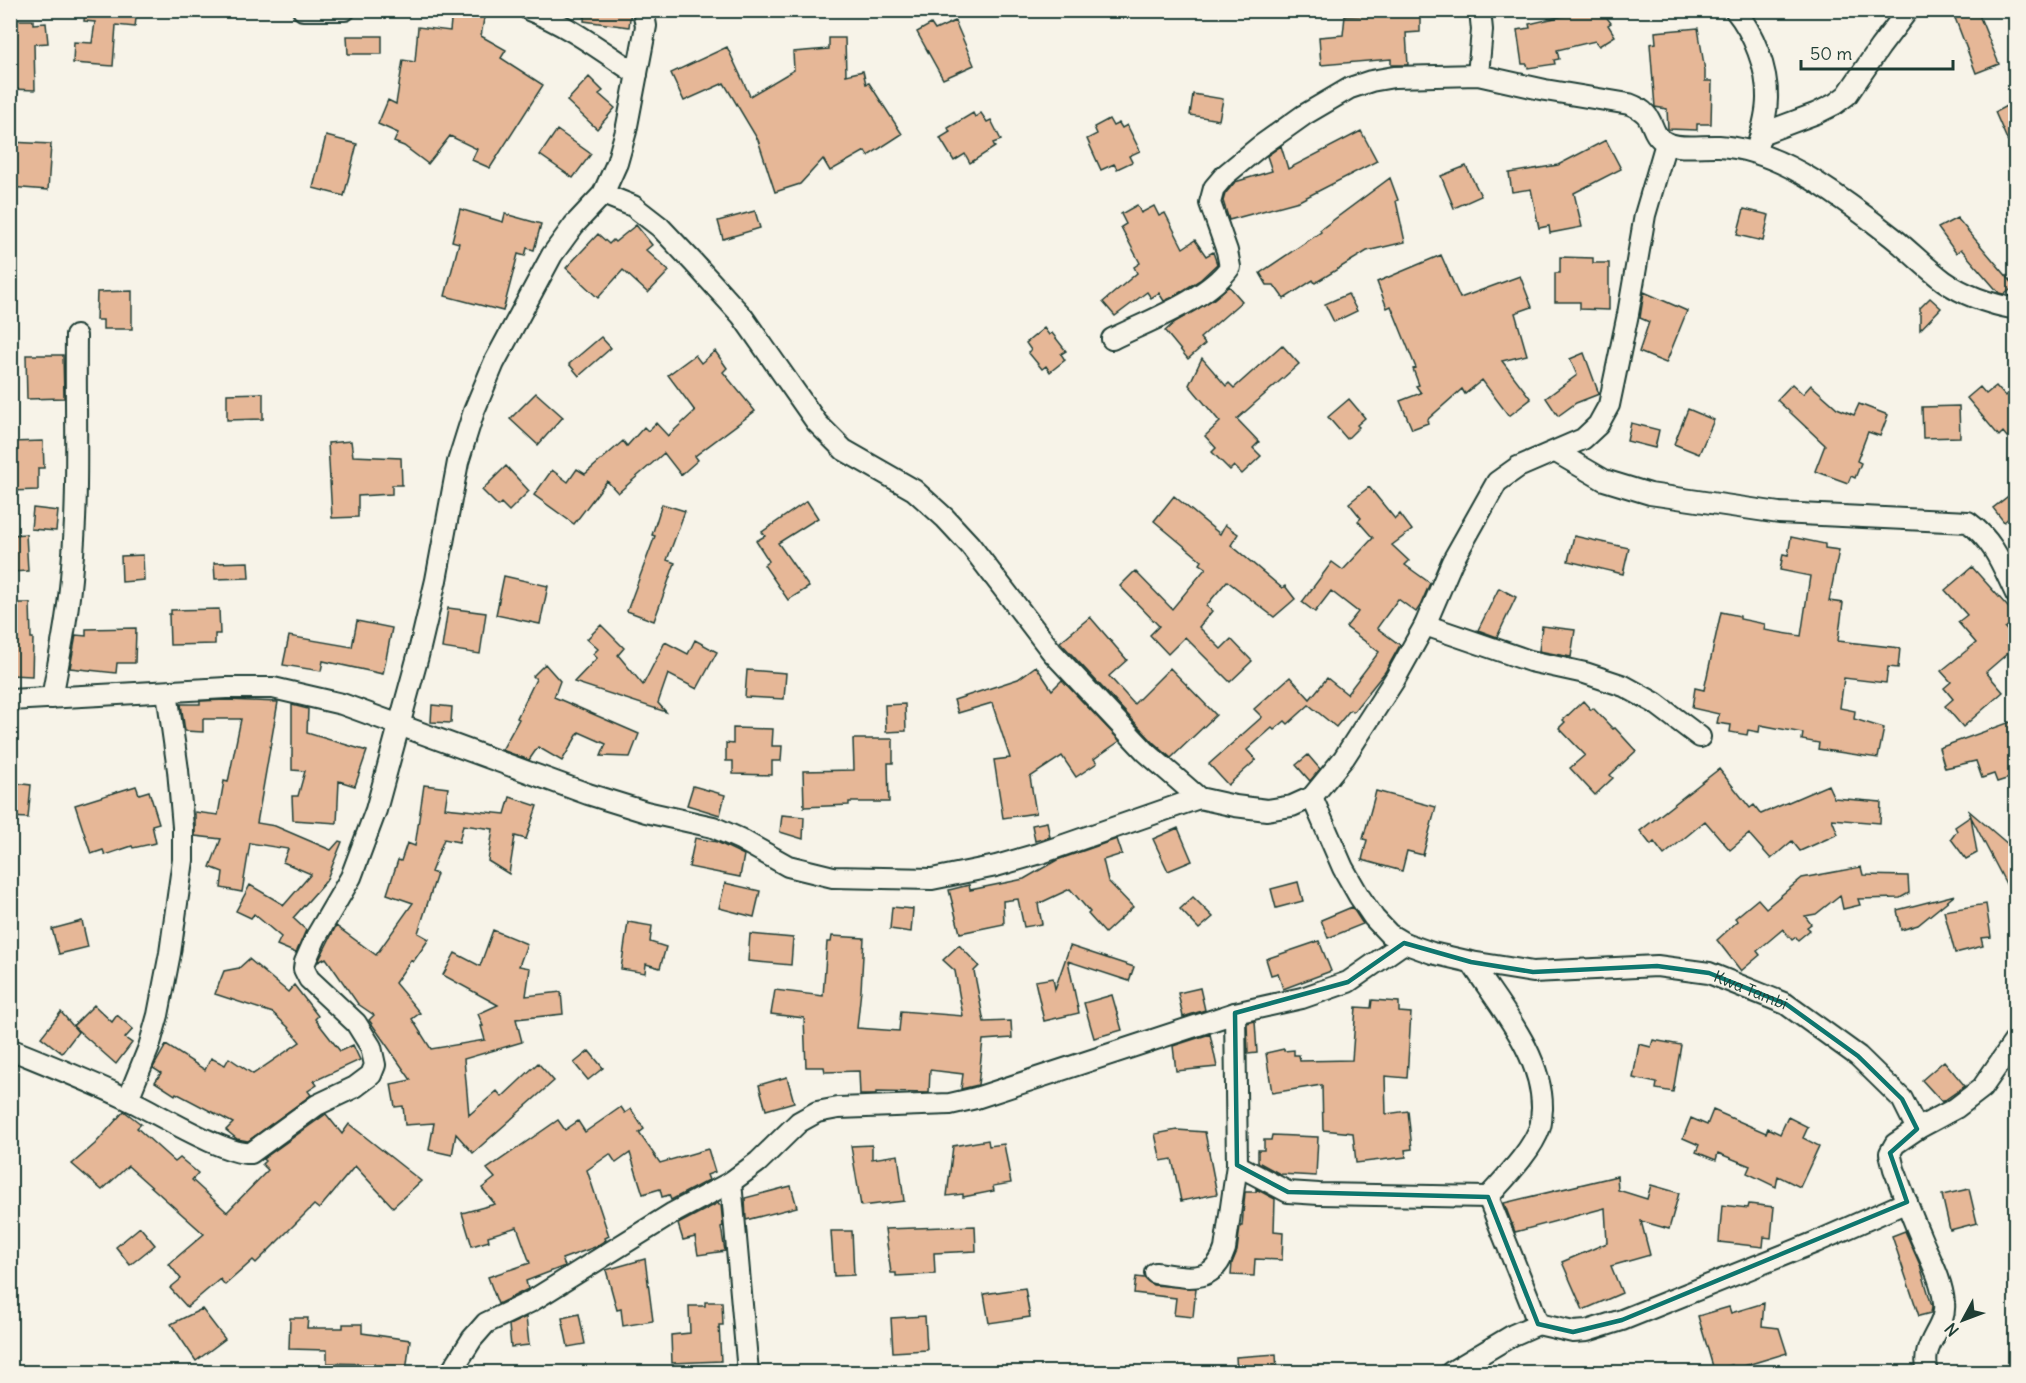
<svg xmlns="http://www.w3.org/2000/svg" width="2026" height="1383" viewBox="0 0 2026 1383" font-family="Delius,sans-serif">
	<rect width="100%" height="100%" fill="#f7f3e8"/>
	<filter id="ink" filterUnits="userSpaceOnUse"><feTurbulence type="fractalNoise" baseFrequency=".0167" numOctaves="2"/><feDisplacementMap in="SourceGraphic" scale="12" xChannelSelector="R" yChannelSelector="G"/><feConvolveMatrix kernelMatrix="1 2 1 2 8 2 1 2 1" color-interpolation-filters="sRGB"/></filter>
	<g filter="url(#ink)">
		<path fill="#e6b797" stroke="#1f3d34" stroke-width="1.5" d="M85,10H137L135,27L116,25L113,66L73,63L74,42L92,43L95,22L84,21Z
			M452,10L485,13L481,36L506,50L501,58L543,85L490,168L472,160L477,149L450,136L428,164L404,146L394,142L398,133L378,124L388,100L396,104L403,60L415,62L418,27L450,31Z
			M585,10H631L629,27L584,21Z
			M1375,10H1420V32L1406,33L1408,65H1391V59L1321,65L1319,37L1343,35L1345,16L1375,15Z
			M1589,10H1601L1611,23L1608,25L1615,36L1599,46L1595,41L1557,50L1559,59L1554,60L1555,64L1528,68L1527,64H1522L1517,30L1530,28L1529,24Z
			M1952,10H1977L1999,64L1976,73Z
			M10,20H33V24L46,23L48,43L34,44L35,90L12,89Z
			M955,21L974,65L943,79L917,32L931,24L935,30Z
			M1698,28L1705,71V81H1712L1711,124H1697V130L1668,129L1667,109L1655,107L1650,44L1656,43L1655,32Z
			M347,36H382V54H348Z
			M829,38H845L846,75L863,71L866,84L869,83L902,134L868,156L865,151L830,171L823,159L800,184L775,192L758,140L724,83L684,101L671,73L727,47L750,96L794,70L793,52L829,49Z
			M589,77L603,91L599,94L615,108L597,129L567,101Z
			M1193,94L1223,99L1219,120L1190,115Z
			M2008,105L2016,119V160L1995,112Z
			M973,113L975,117L981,113L987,122L991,120L1001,140L993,143L995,147L970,163L965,154L954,161L940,138L950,132L948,128Z
			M1109,119L1113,126L1119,123L1122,128L1127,125L1140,151L1129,156L1132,162L1117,169L1114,164L1101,170L1087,139L1097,134L1094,127Z
			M557,130L591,154L573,178L540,155Z
			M1361,131L1377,161L1299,201L1229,220L1223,201L1225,194L1235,182L1272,171L1267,156L1281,146L1288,169Z
			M326,136L357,144L344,196L313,188Z
			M1606,140L1621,169L1574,193L1582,227L1550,233L1549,226L1539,228L1531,189L1512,192L1509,173L1558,165Z
			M10,142L51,144L48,190L10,187Z
			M1466,166L1481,196L1454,208L1441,176Z
			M1390,178L1398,200L1396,201L1405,242L1367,251L1315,283L1313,280L1284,299L1274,285H1267L1260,273L1321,232L1320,230Z
			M1137,205L1141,213L1154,206L1159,216L1165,213L1183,248L1195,240L1206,256L1213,252L1217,264L1200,280L1171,298L1164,301L1159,293L1151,298L1147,292L1115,316L1103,302L1137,273L1134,267L1140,263L1121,227L1126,224L1121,214Z
			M460,209L503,222L505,214L541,224L534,250L527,248L525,256L518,254L503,311L445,296L459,243L452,241Z
			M1744,209L1769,215L1763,241L1737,235Z
			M755,211L760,228L723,239L718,221Z
			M1957,218L2015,286L2005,294L1999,293L1961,249L1956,253L1938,228Z
			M636,225L652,245L646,250L669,271L648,293L623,270L598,298L566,268L598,234L609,244L613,240L615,242Z
			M1441,255L1460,298L1520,276L1532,307L1515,313L1527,355L1502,361L1531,399L1509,416L1482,380L1465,394L1462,389L1427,420L1428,423L1412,429L1400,401L1421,393L1416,386L1419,385L1413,369L1416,368L1391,306L1387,308L1377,282Z
			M1560,257L1593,258V263H1609V310L1580,309V302H1555V273H1560Z
			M1229,286L1242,301L1200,338L1205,344L1188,359L1165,331L1175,322L1214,299Z
			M132,291V329H103V320H96L97,292Z
			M1644,292L1687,311L1666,363L1639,352L1649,322L1640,318Z
			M1348,294L1357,311L1334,322L1325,304Z
			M1930,298L1941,308L1920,330V308Z
			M1044,328L1049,335L1052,333L1066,351L1061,354L1065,360L1050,372L1046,366L1042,369L1028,352L1031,350L1026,343Z
			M601,337L611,348L579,376L569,364Z
			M1282,345L1299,364L1237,419L1259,442L1253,448L1261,456L1242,474L1234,466L1230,470L1212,452L1216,448L1205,436L1220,422L1189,385L1202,358L1226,386L1229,383L1234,388Z
			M715,351L727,368L723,372L755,411L695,456L698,460L681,475L664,453L618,493L607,481L574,524L534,495L552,470L568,482L577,469L585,474L623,441L627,446L644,427L648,431L656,423L668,436L695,411L668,375L695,355L701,363Z
			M1584,353L1599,394L1576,403L1558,416L1546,398L1577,375L1570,359Z
			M26,355H63L64,398L27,399Z
			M1792,384L1803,394L1811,385L1837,408L1854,415L1859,404L1888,415L1880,436L1868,432L1857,461L1861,463L1855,478L1851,476L1848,483L1815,471L1825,445L1777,400Z
			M1996,386L2005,396L2007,394L2016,404V430L2007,437L2003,432L1999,436L1967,398L1980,387L1986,394Z
			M263,393V419L227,420V394Z
			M536,393L563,417L538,445L510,419Z
			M1349,399L1365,418L1357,425L1359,427L1347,439L1328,417Z
			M1959,406L1960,437L1923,438L1922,407Z
			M1688,409L1714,420L1699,454L1674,444Z
			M1631,423L1659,430L1655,448L1627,441Z
			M43,441L44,468H38V490L10,491V442Z
			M351,441L353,456L401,458L402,485H392V494L358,496V517L332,518L328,443Z
			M506,466L529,491L509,511L501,503L498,506L482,490Z
			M1369,487L1395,519L1400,514L1412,530L1392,545L1409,561L1405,565L1430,583L1420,606L1416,612L1398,599L1377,628L1400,645L1385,672L1353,712L1350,710L1336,727L1309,705L1288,724L1285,721L1274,730L1272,728L1247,750L1256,760L1228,785L1209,764L1262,717L1254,709L1290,677L1310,699L1327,678L1347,694L1379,652L1346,627L1358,612L1331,591L1315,612L1302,602L1332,562L1343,570L1373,538L1358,521L1361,518L1349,503Z
			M2016,490V512L2004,522L1993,508Z
			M1174,496L1220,534L1225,525L1238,534L1231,545L1282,588L1285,586L1295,599L1274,617L1227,581L1206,606L1212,611L1199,627L1221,649L1231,639L1252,661L1230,682L1185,637L1168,654L1150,635L1159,626L1120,586L1135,571L1172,609L1206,568L1200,564L1202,561L1154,521Z
			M807,501L818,518L778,543L809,587L788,600L764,565L769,561L756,541L765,536L762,532Z
			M662,504L685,511L667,560L675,563L654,621L627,611L655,536L652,535Z
			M33,508L58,511L56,531L31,529Z
			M26,534L28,571L10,572V535Z
			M1574,536L1629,548L1623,574L1568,561Z
			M1791,537L1825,544V548L1839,550L1829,601L1843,603L1838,641L1900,648L1898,668L1888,667L1886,683L1844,678L1840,708L1855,711L1854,719L1884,728L1878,758L1818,749L1819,743L1802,740L1803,733L1760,725L1759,732L1748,730L1747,735L1730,732L1731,725L1717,723L1719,714L1692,708L1695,688L1704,690L1721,612L1740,616V619L1765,624L1764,630L1801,636L1810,576L1780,570L1783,554L1788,555Z
			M143,555L144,580L122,582L121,556Z
			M248,562L249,578L215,579L214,563Z
			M1972,567L2016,616V620L2005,628L2016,640V646L1986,672L2003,692L1963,727L1945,706L1953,699L1944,688L1951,682L1941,671L1976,643L1958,622L1967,615L1945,590Z
			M504,576L548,586L540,624L496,615Z
			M1499,588L1516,597L1497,637L1478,630Z
			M10,603H30L31,638H33L32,676L10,675Z
			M448,608L486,613L480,654L442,648Z
			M219,609L220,634H215V644L170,645L169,614H171V610Z
			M1090,617L1127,660L1109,676L1134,704L1170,668L1216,715L1171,758L1154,743L1060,642Z
			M357,621L392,628L383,674L323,661L321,671L283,665L289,636L352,647Z
			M601,625L624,648L618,655L643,685L665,642L688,654L695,640L717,652L697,689L668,674L658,703L666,712L574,682L597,658L593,654L598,649L587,639Z
			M1542,626L1575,630L1571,657L1539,651Z
			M136,628L135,663H117L116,673L70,668L76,635L86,636V629Z
			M545,664L560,681L554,697L639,734L630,757L601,756L606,744L579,732L562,761L538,747L529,760L502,750L519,719L517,718L536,679L533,676Z
			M1036,666L1052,690L1062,680L1120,741L1094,759L1097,763L1076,777L1062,756L1030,777L1036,813L1003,818L994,760L1010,758L992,703L958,713L954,700L1018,679Z
			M747,670L786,673L784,699L745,697Z
			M226,700L278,702L257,823L275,826L331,850L339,841L342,842L326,881L293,918L306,930L296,953L277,945L281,937L254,914L251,918L236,911L250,885L284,905L311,874L283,862L288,849L250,843L242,892L221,888L223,872L210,867L221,839L195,836V812L218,815L224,781L228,782L241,719H203V732L185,731L181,704H200V701Z
			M1583,701L1591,710L1593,708L1613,729L1615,728L1636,751L1610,775L1613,778L1595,795L1570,768L1585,755L1559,728L1565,722L1563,720Z
			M905,704L906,731L886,732L885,705Z
			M292,705L308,709L307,733L367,751L355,786L339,781L337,823L293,820L292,796H298L305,771L292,770Z
			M432,705L452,707L451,723L431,722Z
			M2016,720V776L1997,782L1994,774L1982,778L1976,761L1945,768L1939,748Z
			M733,728L773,729L772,746H782L781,761H772V775L733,774V761H726V743L733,744Z
			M853,739H893V763H888L889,802H849V805L804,807L803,771L854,770Z
			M1308,755L1320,769L1310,781L1296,765Z
			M1719,769L1750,808L1754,805L1761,814L1828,785L1834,798L1881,802L1880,823L1832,819L1838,834L1800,851L1792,841L1771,859L1749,834L1730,850L1705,821L1664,855L1654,842L1651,845L1640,831Z
			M14,783L31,785L28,818L10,817V789L13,790Z
			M424,785L448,788L445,808L505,814L510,797L537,806L526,839L515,836L509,874L488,861L493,829L463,825L459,842L444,839L431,872L437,874L418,933L429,939L413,962L411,960L395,983L420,1013L412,1019L431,1049L485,1040L481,1026H483L478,1014L498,1005L443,975L455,953L480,966L493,930L527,944L519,966L530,968L526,996L561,992L563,1014L516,1019L522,1042L464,1059L469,1115L497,1091L502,1097L538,1063L554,1081L473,1153L456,1134L452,1155L429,1150L434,1123L405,1125L403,1106L395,1107L391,1084L411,1080L369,1020L374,1015L358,1004L326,958L318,962L336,926L376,955L413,903L387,894L398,860L401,861L407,843L415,846Z
			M136,786L139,794L149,791L159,823L152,825L156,843L133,848L132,846L105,855L103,850L91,854L75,805Z
			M693,786L725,795L720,815L687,805Z
			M1376,791L1436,807L1423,855L1407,851L1402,871L1362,860L1367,840L1363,839Z
			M1968,810L2016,851V903L1971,817L1977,853L1966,859L1951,839L1957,831L1955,827L1971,816Z
			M782,815L804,817L803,839L780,832Z
			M1047,822L1050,837L1035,841L1032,825Z
			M1178,828L1192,861L1168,871L1153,839Z
			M695,838L717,842L744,855L740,877L689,867Z
			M1117,839L1122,854L1103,860L1108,881L1133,907L1105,933L1088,914L1090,912L1070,889L1038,904L1042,924L1024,927L1018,899L1003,901L1004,924L960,933L949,890L969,885L970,890L1024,879L1057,860Z
			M1861,867L1863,875L1908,876L1909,893L1900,898L1858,899L1860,905L1843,909L1840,895L1816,914L1805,916L1811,924L1807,927L1810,930L1798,940L1796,937L1792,940L1783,929L1757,951L1760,955L1741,971L1717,940L1738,921L1735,918L1758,899L1766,908L1802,878Z
			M1298,882L1303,901L1276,908L1271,889Z
			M725,883L760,891L754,917L719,908Z
			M1955,895L1918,925L1901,930L1897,910Z
			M1193,897L1213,917L1199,929L1180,909Z
			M1986,904L1991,937L1981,938L1983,946L1955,953L1944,911Z
			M892,907L913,909L911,932L890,929Z
			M1352,907L1363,924L1328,938L1321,920Z
			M82,921L88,947L59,954L52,929Z
			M628,922L652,926L650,942L666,947L660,968L646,964L645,973L621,969Z
			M750,934L793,938L791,965L748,961Z
			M832,936L864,938L861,990L857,1028L899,1031L901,1011L963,1016L955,971L943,960L959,945L979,966L974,971L984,1022L1011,1021L1012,1038L983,1040L978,1085L961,1089L963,1074L930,1070L929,1093L876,1092V1095H860L859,1071L825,1072L824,1067H806L804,1018L771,1014L775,990L823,996L827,942H831Z
			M1319,941L1331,971L1283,989L1278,973L1271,975L1266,959Z
			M1070,946L1134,967L1129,981L1068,961L1079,1013L1044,1021L1035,981L1053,978L1055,989Z
			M249,959L288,992L294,985L318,1016L315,1019L340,1051L353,1045L360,1060L314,1081L317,1085L308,1091L311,1095L248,1141L237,1139L226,1130L233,1123L176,1093L175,1095L155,1082L161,1073L153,1068L166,1045L205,1070L211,1058L225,1065L229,1058L253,1074L300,1042L288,1027L273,1013L215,994L224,971L239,968Z
			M1200,988L1205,1010L1183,1017L1178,993Z
			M1112,995L1122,1030L1094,1038L1084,1003Z
			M1372,1000L1399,1002V1012L1411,1013L1407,1078L1385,1076L1386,1114L1408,1111L1412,1149L1405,1150L1406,1157L1356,1163L1353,1133L1323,1130L1322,1085L1272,1093L1266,1053L1284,1049V1051L1294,1050V1055H1299L1300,1061L1352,1060L1356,1007L1371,1008Z
			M94,1005L112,1022L117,1015L133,1029L125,1038L132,1043L116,1064L73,1026Z
			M61,1012L78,1032L62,1053L41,1037Z
			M1255,1021L1257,1053L1248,1054L1247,1023Z
			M1210,1034L1217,1067L1176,1071L1173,1046Z
			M1653,1040L1681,1045L1673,1092L1656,1089L1657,1083L1633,1078L1639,1044L1651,1047Z
			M589,1051L603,1068L588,1080L574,1063Z
			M1944,1061L1965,1086L1942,1102L1922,1080Z
			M787,1077L794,1102L766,1110L759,1085Z
			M621,1107L625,1113L631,1109L644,1129L639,1133L660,1163L708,1149L715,1172L707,1175L709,1180L671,1200L669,1195L662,1197L660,1189L643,1194L630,1153L616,1163L610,1154L587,1170L609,1236L605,1238L606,1240L595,1247L562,1259L565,1266L526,1281L528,1289L498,1304L488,1277L530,1263L517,1227L488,1236L489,1241L472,1246L462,1213L495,1204L482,1188L495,1178L487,1169L558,1120L565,1130L578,1121L585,1132Z
			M1713,1110L1766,1133L1768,1128L1780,1134L1788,1117L1808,1127L1803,1138L1819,1146L1800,1187L1778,1176L1776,1187L1747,1173L1750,1166L1718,1153L1716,1160L1696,1152L1699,1145L1683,1138L1691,1118L1707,1125Z
			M124,1111L141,1124L137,1128L166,1154L175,1162L180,1158L198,1173L192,1180L227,1212L268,1170L262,1164L265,1161L263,1159L326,1114L342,1134L349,1124L421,1181L393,1207L355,1166L319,1209L314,1205L256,1263L253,1260L225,1285L220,1279L187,1307L170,1288L181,1279L169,1264L204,1234L128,1166L102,1190L72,1164L95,1144Z
			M1177,1130L1205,1132L1217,1194L1181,1201L1172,1159L1161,1161L1155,1134Z
			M1272,1135L1318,1137L1316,1176L1280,1174L1258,1162V1150H1264V1140H1271Z
			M988,1140L989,1146L1004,1144L1011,1183L993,1186L994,1191L963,1197V1194L947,1196L953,1146Z
			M872,1145V1159L898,1155L904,1201L861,1206L851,1146Z
			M1617,1176L1618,1190L1647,1199L1651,1185L1679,1193L1669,1229L1641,1221L1650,1255L1611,1266L1622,1293L1583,1310L1562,1262L1607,1243L1605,1208L1515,1232L1504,1203Z
			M791,1186L797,1207L746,1220L745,1198Z
			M1256,1189L1275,1199L1274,1231L1283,1232L1282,1260L1255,1259L1254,1276L1231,1275L1232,1263L1237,1251L1240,1226H1242L1245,1192H1256Z
			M1969,1189L1977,1223L1950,1230L1942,1195Z
			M718,1203L719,1205H721L723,1226L721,1227L725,1251L698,1255L695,1237L683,1240L678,1224Z
			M1749,1204L1774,1207L1771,1238L1764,1237L1763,1247L1719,1242L1722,1205L1748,1208Z
			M975,1226L976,1251L934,1253L935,1274L896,1276V1273H891L885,1229Z
			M140,1227L155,1245L130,1265L116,1247Z
			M831,1231H852L854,1275L834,1276Z
			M1905,1231L1920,1265L1932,1306L1931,1313L1919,1316L1892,1236Z
			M645,1259L653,1321L623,1326L621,1309L617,1310L606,1270Z
			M1136,1277L1144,1278L1153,1285L1196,1288L1193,1317L1174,1315L1176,1298L1134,1293Z
			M1025,1288L1030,1317L989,1323L984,1294Z
			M705,1302H722L723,1325H719L721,1361L672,1363L671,1335L690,1333L689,1306H705Z
			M1764,1303L1762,1326L1779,1328L1787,1353L1734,1369L1732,1365L1714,1370L1698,1316L1729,1307L1731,1313Z
			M202,1309L225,1339L196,1361L171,1324Z
			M579,1314L585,1344L568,1347L562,1318Z
			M925,1316L927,1350L893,1352L891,1318Z
			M526,1317L529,1345L511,1347L509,1325Z
			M290,1318H308L307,1328H343V1324H362V1333L410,1340L406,1372H373L374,1364L327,1363V1350L289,1349Z
			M1276,1354L1277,1372H1237L1236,1357Z"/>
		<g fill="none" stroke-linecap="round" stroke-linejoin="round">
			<g stroke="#1f3d34" stroke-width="24">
				<g id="street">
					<path d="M303,10H345"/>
					<path d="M529,10C568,25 602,51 637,74"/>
					<path d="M1735,10C1753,32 1768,69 1767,98C1767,114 1763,128 1758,144"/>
					<path d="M1478,75L1482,30L1480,10"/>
					<path d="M1761,134L1817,113L1835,104L1847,95L1880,47L1908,10"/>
					<path d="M603,194L633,206L660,227L694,263L742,316L817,423L844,450L914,490L945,518L970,545L1052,652L1146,752L1199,798L1235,806L1267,810L1292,806L1312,797L1344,758L1395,679L1425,625L1452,562L1497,482L1518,467L1583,439L1598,425L1609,405L1628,314L1645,215L1666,143"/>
					<path d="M1112,339C1148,321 1208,299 1230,267L1227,251L1210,203L1214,188L1225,175L1259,147L1304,115L1350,88L1371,81L1394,77L1478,75L1545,90L1629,104C1659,115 1646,131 1665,142C1679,150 1703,145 1719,146C1752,148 1785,163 1813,180C1840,197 1867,217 1891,236C1909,250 1925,267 1944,281C1965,296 1990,304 2016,309"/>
					<path d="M1556,452L1604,480L1650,494L1779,513L1968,522C1994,541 2002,565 2016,594"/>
					<path d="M1425,625L1530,661L1585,673L1624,686L1655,703L1700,737"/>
					<path d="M52,698C60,654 69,611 72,566C79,490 75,413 76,336"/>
					<path d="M10,700L226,688H273L342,704L588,794L646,812L713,827L740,839L788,866L833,877L932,879L996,866L1041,853L1199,798"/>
					<path id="s1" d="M1312,797L1343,868L1359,896L1374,918L1389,934L1404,943L1432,953L1471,962L1533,972L1657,966L1709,973L1786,1004L1858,1056L1902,1099L1917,1129"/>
					<path d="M10,1049C49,1065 87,1080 125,1098C152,1110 226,1156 251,1153L317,1105L355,1087L371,1075L375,1065L371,1047L356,1023L309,979L304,969L305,962L316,937L351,877L376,810L418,656L436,580L458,462L474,411L494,363L552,255L574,225L603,194L617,163L626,131L646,26L643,10"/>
					<path d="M128,1099L149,1047L158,1015L170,953L183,860V827L178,770L167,692"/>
					<path d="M1237,1165L1288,1192L1319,1194L1488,1197C1505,1178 1532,1151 1540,1127C1542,1121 1541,1115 1542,1109C1543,1055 1499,1006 1471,962"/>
					<path d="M731,1182L748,1372"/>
					<path d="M1488,1197L1531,1304L1538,1324"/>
					<path d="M1155,1273C1186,1277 1213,1286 1225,1249L1237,1165L1235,1013"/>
					<path d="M451,1372L472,1339L486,1323L530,1302L673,1213L731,1182L758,1162L799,1122L817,1112L838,1108L950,1104L976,1098L1235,1013L1302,998L1348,982L1404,943"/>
					<path d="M1451,1372L1513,1335L1538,1324L1573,1332L1587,1331L1622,1320L1816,1242L1907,1202"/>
					<path d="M1928,1372C1919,1344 1947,1329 1944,1303C1942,1278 1928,1256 1919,1233C1910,1212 1902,1190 1894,1169L1890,1153L1895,1144L1917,1129L1956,1108L1982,1088L2016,1039"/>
				</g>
			</g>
			<use href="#street" stroke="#f7f3e8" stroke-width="20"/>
		</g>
	</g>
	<path fill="none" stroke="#0f766e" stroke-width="4.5" stroke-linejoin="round" d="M1404,943L1471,962L1533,972L1657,966L1709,973L1786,1004L1858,1056L1902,1099L1917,1129L1890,1153L1907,1202L1622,1320L1573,1332L1538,1324L1488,1197L1288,1192L1237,1165L1235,1013L1348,982Z"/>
	<g text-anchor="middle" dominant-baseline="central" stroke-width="4.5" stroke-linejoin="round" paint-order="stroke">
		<g font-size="16" fill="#1f3d34" stroke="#f7f3e8">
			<text stroke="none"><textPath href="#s1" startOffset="530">Kwa Tambi</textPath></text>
		</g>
	</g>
	<rect width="2026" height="1383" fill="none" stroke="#f7f3e8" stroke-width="36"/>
	<rect x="18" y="18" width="1990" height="1347" fill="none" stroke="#1f3d34" stroke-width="2" filter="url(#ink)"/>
	<g transform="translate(1963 1320) rotate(229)" stroke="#f7f3e8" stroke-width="4.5" paint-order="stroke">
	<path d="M0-4.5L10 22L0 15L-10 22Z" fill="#1f3d34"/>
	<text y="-9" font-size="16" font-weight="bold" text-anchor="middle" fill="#1f3d34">N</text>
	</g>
	<path d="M1801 60v9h152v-9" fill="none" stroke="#1f3d34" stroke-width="3"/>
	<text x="1810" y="60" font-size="18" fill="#1f3d34" stroke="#f7f3e8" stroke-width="4.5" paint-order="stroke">50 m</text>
</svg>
